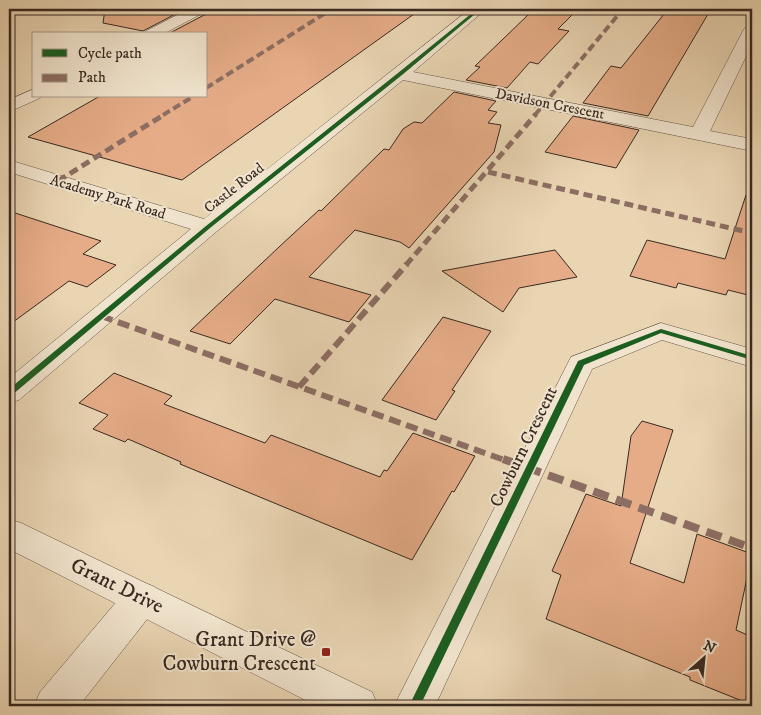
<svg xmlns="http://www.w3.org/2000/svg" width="761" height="715" viewBox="0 0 761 715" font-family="'IM FELL DW Pica',serif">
	<rect width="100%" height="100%" fill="#ead5b3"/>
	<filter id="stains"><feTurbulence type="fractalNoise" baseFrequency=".004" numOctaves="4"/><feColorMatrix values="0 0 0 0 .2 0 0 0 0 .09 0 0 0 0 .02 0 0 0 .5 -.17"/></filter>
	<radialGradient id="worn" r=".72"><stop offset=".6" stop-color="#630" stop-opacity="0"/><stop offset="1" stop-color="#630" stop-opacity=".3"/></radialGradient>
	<path fill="#e5ac87" stroke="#392a22" d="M105,9H185L143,31L103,23Z
		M209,9H421L182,180L28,137L100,96H206V34H168L206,14Z
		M539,9H578L558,29L569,31L538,64L530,62L507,88L466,80L480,67L475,66L529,14H533Z
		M668,9H711L648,116L583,103L611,66L621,68Z
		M454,92L496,101L488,110L497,112L488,123L501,125L494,152L409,248L400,242L355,230L309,277L371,295L349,322L275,299L230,344L190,331L279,247L319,210L321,211L384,149L389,150L403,129L414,122L422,123Z
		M573,116L639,130L616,168L545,152Z
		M746,195L752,196V296L728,290L726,295L678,283L676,288L630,276L647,240L725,259Z
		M9,211L101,241L83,254L116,265L87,287L69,281L9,325Z
		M555,250L577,277L519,288L503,312L442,271Z
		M443,317L491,331L452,390L455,391L436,420L382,400Z
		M114,373L172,396L164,404L265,443L271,435L380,477L384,470L387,471L413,433L475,456L454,492L452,491L412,560L180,464L181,462L128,439L125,442L93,429L108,415L79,403Z
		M642,421L673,430L630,563L684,583L697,534L752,554L736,630L752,637V705L690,680V677L546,619L561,575L552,571L586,494L621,506L631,436Z"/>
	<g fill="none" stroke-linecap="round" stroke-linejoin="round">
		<g stroke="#655546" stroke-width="1">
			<path id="minor" d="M189,9H207L205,12L163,34H143L146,31Z
				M470,9H486L413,72L693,127L744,29L747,26L752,25V44L710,131L752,139V151L403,80L216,232L19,400L9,403V378L191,229L9,172V160L204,219Z
				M34,89V96H41L40,98L9,112V100Z
				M661,323L752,349V367L662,340L592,369L435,706H394L571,357Z
				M142,582L155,587L160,598L155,609L79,706H34L40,692L129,587Z"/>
		</g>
		<g stroke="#655546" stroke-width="1">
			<path id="tertiary" d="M9,519L21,523L372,692L378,706H317L9,549Z"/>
		</g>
		<use href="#minor" fill="#f1e4ce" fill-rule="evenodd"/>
		<use href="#tertiary" fill="#f1e4ce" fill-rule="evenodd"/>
		<path stroke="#8d6e63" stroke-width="4" stroke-dasharray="8 4" stroke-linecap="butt" d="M206,88L332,9
			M163,115L194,96
			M535,115L623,9"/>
		<path stroke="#8d6e63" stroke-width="5" stroke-dasharray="9 5" stroke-linecap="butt" d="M488,172L752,233
			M58,181L165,114
			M406,265L536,114"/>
		<path stroke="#8d6e63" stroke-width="6" stroke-dasharray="12 6" stroke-linecap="butt" d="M101,316L507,461
			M299,387L407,264"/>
		<path stroke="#8d6e63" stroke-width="8" stroke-dasharray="16 8" stroke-linecap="butt" d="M503,459L752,548"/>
		<g stroke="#f1e4ce" stroke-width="3">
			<path id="cycleway" d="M477,9H481L402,75L210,228L12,395L9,396V389L206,226L398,73Z
				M661,329L752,356V360L661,333L584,365L420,706H409L578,361Z"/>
		</g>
		<use href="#cycleway" fill="#1b5e20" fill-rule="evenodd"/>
	</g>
	<rect fill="#8f2418" stroke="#f1e4ce" stroke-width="2" x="321" y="647" width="10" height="10" rx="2.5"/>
	<g text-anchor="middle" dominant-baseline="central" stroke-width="4" stroke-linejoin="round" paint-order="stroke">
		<g font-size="15" fill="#392a22" stroke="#f1e4ce">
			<text transform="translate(550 104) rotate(11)">Davidson Crescent</text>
			<text transform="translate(234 188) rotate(-38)">Castle Road</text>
			<text transform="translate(108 197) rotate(17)">Academy Park Road</text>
		</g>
		<g font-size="18" fill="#392a22" stroke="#f1e4ce">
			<text transform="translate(524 447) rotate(-64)">Cowburn Crescent</text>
		</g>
		<g font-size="21" fill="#392a22" stroke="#f1e4ce">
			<text transform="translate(117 586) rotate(26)">Grant Drive</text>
		</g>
		<g font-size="21" fill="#392a22" stroke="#f1e4ce" text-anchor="end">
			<text x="316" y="640">Grant Drive @<tspan x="316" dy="24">Cowburn Crescent</tspan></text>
		</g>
	</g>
	<rect width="761" height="715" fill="none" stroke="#ead5b3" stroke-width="30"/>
	<rect x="10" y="10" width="741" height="695" fill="none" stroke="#392a22" stroke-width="2.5"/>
	<rect x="15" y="15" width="731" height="685" fill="none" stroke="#392a22"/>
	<rect x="32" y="32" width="175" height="65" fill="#f1e4ce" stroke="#a79a89"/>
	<rect x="42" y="49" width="25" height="8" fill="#1b5e20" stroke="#a79a89"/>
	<text x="78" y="58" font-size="15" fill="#392a22">Cycle path</text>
	<rect x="42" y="74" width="25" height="8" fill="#8d6e63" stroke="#a79a89"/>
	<text x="78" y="82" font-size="15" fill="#392a22">Path</text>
	<g transform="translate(704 658) rotate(27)" stroke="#f1e4ce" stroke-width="4" paint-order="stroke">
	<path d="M0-4L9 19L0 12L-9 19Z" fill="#392a22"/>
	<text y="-8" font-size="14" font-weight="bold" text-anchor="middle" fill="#392a22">N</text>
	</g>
	<rect width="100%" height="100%" filter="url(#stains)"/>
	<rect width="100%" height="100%" fill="url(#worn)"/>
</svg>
